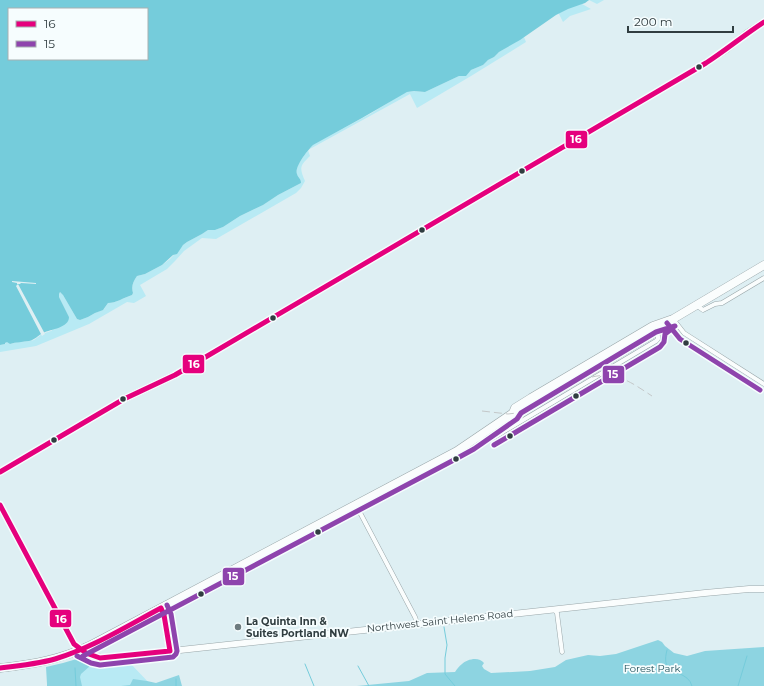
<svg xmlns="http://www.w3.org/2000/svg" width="764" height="686" viewBox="0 0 764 686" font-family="Montserrat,sans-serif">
	<rect width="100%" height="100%" fill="#deeff3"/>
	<path fill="#b8eaf4" d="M574,0H604L597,4L589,0L582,4L591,9L570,16L563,22L557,10Z
		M524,37L526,42L471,76L417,108L410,94L308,150L313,145L318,142L370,114L404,93L407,92L414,91L425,92L459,76H465L471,70L483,65L488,60L494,57L499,52Z
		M308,150L310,156C300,166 299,167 305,181L301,188L296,193L216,239L202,238L184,251L175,261L167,269L140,285L146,296L134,303L127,302L89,324L36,346L0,352V345L5,344L6,342H8L10,344L18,342L30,341L34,340L42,334L51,331L69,317L59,297V294L60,292L63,295L77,319L80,320L88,317L95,313L104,309L108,303C116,303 123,298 132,295L133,293C131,286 133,282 137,276L145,274L162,265L170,259L183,245L187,242L202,234L208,230H215L223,227L240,216L263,205L278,195L301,183C301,178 298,178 297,174C294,168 304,156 308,150Z
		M130,660V663L152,686H56L90,665L91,663L98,664L122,661L123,663H127V661Z"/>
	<path fill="#8dd4e1" d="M658,640L662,642L665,646L674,653L687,656L705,651L764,647V686H357L409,681L427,673L455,672C457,669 459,666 462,664C467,659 479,656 484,663L482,666L484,669L491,673L530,671L555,667L566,660L588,655L600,656L616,654Z
		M80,658L91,663L90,666L81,674L80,677L82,686H47V684L46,667L63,663Z
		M179,675L182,686H121L130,685L133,679L147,681L156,683Z"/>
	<path fill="#75ccdb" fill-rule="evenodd" d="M0,0H589L585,3L568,9L556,15L520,40L499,52L494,57L488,60L483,65L471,70L466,76H459L425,92L414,91L407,92L362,118L313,145C308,150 294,167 297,174C298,178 301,178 301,183L278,195L263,205L240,216L223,227L215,230H208L202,234L187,242L183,245L177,254L173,255L162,265L145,274L137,276C133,282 131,286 133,293L132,295C123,298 116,303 108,303L103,310L95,313L88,317L80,320L77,319L63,295L60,292L59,294V297L69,317C69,328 51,329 43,333C38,335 35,340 29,341C23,342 16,342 10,344L7,342L5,343V344L0,345ZM9,9H147V59H9Z"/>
	<path fill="#deeff3" d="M12,281L36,283V284L21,283L20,284H18L45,334L42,336L16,286L18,284H17V283L12,282Z"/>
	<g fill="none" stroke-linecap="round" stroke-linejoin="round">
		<path stroke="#75ccdb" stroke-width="1" d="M444,627L447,645L445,658V674L455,686
			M667,650C666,654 665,659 666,663C669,674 689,672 692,686
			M305,664L314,686
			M358,666L369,686
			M75,668L76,686
			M176,679V686
			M738,686L747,656"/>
		<g stroke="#99a6a9" stroke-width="5">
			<path id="street" d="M696,305L703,310L715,304L722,303L764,278
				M673,319L684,333L764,384
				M477,438C490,443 497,435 508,429L656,341L658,339V336L656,332
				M356,505L415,617L417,623
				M554,609L557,613L562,652"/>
		</g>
		<g stroke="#99a6a9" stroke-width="7">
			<path id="secondary" d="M0,472L124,399L175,375L706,63L727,49L747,33L764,22
				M0,505L74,644L80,650L87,654L96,657L107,658L705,593L749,589H764
				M161,608L164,615L170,651"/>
		</g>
		<g stroke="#99a6a9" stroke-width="9">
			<path id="highway" d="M513,413H519L656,332L669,323
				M0,668C34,664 59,660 91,645L457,451L513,413L515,408L531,398L653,326L673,319L764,265"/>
		</g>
		<use href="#street" stroke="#fafdfd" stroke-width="4"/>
		<use href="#secondary" stroke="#fafdfd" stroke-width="6"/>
		<use href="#highway" stroke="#fafdfd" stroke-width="8"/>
		<path stroke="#c4c8c9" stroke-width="1" stroke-dasharray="8 4" stroke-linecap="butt" d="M592,377C617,371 632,383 652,396
			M482,411L508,414L525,412L539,406L599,371"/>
		<g stroke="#f6fdfe" stroke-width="8">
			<path id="bus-1" d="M0,472L124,399L175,375L706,63C726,50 744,35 764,22
				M0,505L74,644L86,653L100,658L170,651
				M161,608L164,615L170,651
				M0,668C18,666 37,664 55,659C92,648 127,626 161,608"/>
		</g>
		<g stroke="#f6fdfe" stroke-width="8">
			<path id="bus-2" d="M667,323L680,339L760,390
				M494,445L660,347L664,342L665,334L673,328
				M77,656L91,663L100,665L173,657L176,654L177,651L171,614L167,605
				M83,656L452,461L474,449L517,419L521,413L656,332L675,326"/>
		</g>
		<use href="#bus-1" stroke="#e5007d" stroke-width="5"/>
		<use href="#bus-2" stroke="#8e44ad" stroke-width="5"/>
	</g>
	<g fill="#303d40" stroke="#f6fdfe" stroke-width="1.5">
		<circle cx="699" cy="67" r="3.5"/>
		<circle cx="522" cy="171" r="3.5"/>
		<circle cx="422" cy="230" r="3.5"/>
		<circle cx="273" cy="318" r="3.5"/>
		<circle cx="686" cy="343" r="3.5"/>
		<circle cx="576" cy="396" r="3.5"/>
		<circle cx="123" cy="399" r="3.5"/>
		<circle cx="510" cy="436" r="3.5"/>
		<circle cx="54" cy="440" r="3.5"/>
		<circle cx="456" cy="459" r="3.5"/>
		<circle cx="318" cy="532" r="3.5"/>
		<circle cx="201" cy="594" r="3.5"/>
	</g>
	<circle fill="#6d7b7f" stroke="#f6fdfe" stroke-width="1.5" cx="238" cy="627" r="4"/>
	<g text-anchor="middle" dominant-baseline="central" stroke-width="3.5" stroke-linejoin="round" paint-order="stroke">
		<g font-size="10" font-weight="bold" fill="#303d40" stroke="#f6fdfe" text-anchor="start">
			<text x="246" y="621">La Quinta Inn &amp;<tspan x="246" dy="12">Suites Portland NW</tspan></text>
		</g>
		<g font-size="10" fill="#303d40" stroke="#f6fdfe">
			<text transform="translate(440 621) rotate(-6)">Northwest Saint Helens Road</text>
		</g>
		<g font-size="10" fill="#1f5059" stroke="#f6fdfe">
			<text x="652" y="668">Forest Park</text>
		</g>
	</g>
	<g stroke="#f6fdfe" stroke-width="1.5">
		<rect x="565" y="130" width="23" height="19" rx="4" fill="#e5007d"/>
		<rect x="182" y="354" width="23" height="20" rx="4" fill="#e5007d"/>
		<rect x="602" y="365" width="23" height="19" rx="4" fill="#8e44ad"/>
		<rect x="222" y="567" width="23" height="19" rx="4" fill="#8e44ad"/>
		<rect x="49" y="609" width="23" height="19" rx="4" fill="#e5007d"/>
	</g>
	<g font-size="11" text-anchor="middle" font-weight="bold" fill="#fff">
		<text x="576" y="143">16</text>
		<text x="194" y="368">16</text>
		<text x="613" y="378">15</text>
		<text x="233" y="580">15</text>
		<text x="61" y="623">16</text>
	</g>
	<rect x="8" y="8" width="140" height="52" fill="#f6fdfe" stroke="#a7b0b2"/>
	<rect x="16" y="21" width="20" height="6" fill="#e5007d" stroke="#a7b0b2"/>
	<text x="44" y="28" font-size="12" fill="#303d40">16</text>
	<rect x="16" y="41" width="20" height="6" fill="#8e44ad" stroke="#a7b0b2"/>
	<text x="44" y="48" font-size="12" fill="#303d40">15</text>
	<path d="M628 26v6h105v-6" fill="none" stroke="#303d40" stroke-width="2"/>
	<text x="634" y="26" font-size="12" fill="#303d40" stroke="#f6fdfe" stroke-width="3" paint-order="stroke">200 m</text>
</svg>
